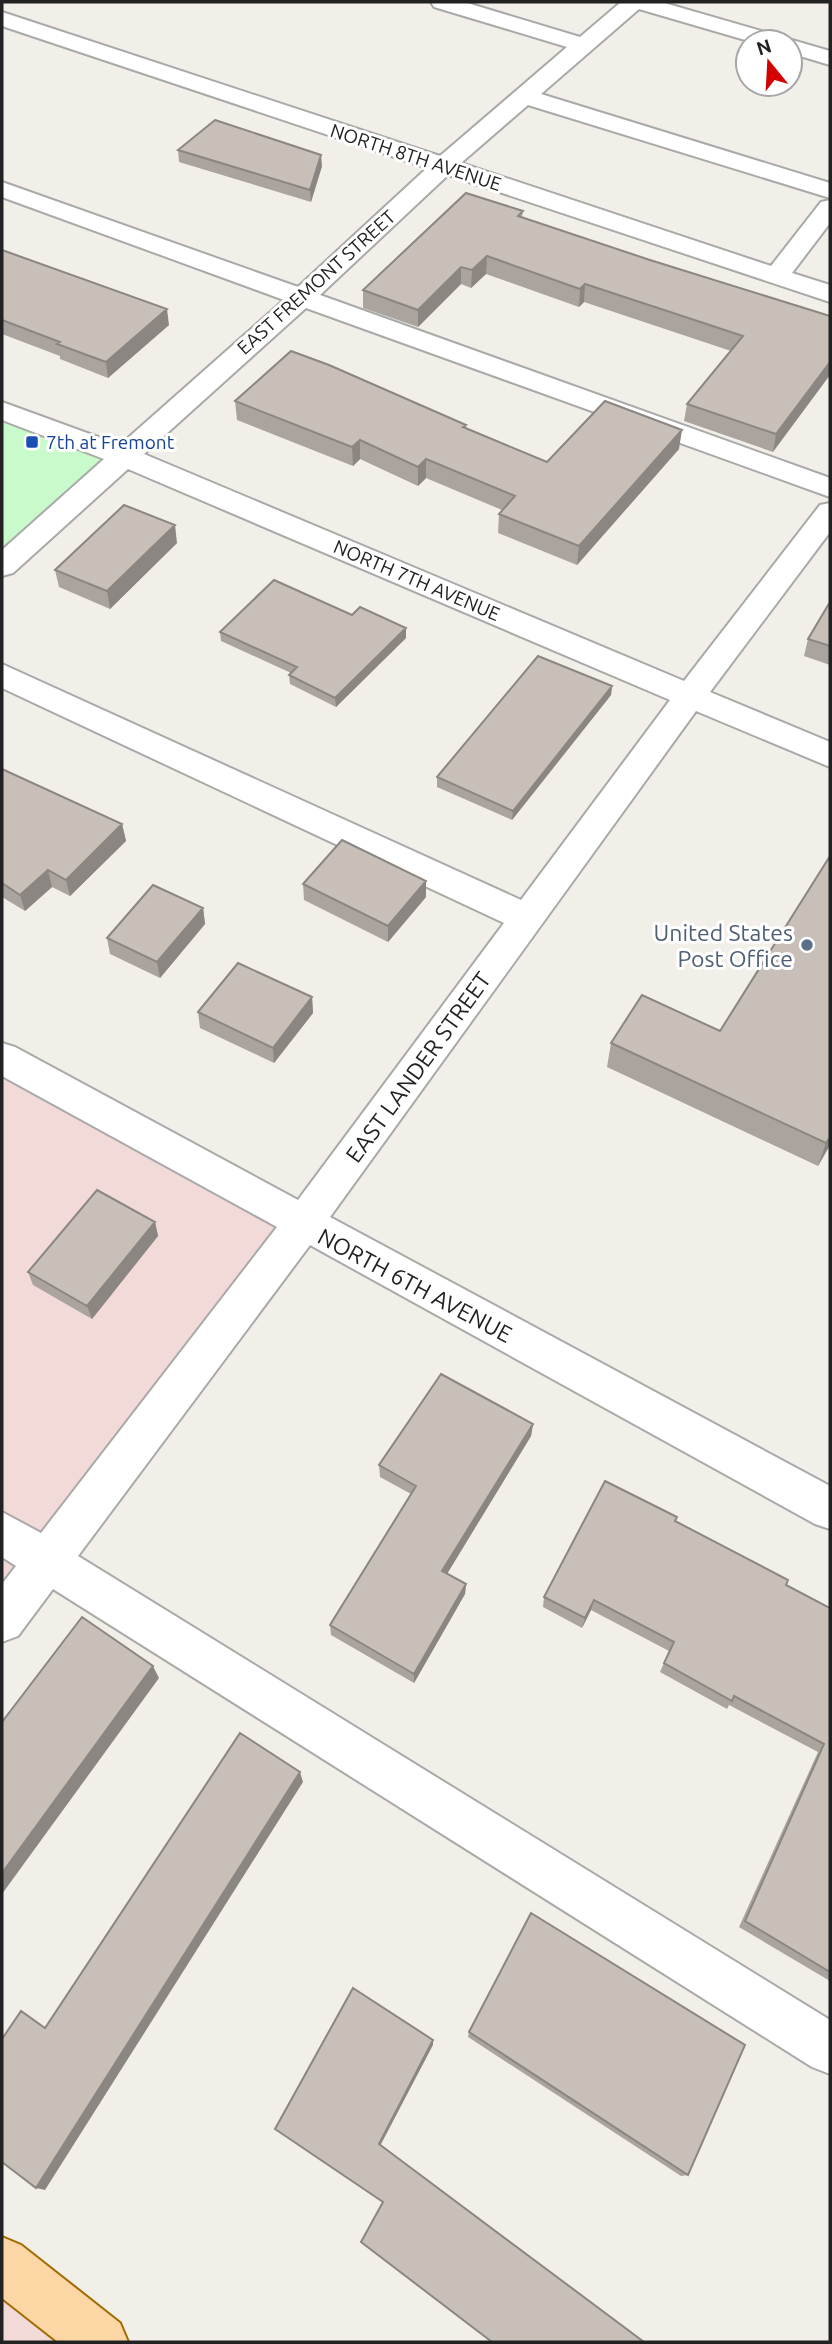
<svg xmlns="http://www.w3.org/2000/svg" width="832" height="2344" viewBox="0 0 832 2344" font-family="Ubuntu,sans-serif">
	<rect width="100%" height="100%" fill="#f2efe9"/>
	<path fill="#f2dad9" d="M2,1058L303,1224L2,1623Z
		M2,2264L101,2342H2Z"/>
	<path fill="#c8facc" d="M2,410L123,456L2,566Z"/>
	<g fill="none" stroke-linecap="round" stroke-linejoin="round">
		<g stroke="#a9a9a9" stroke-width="4">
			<path id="minor" d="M431,2H464L580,37L621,2H661L830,51V65L790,53V42H752L639,9L541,94L830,183V198L528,105L461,163L771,266L821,202L830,200V223L792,273L830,285V302L448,175L320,295L830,478V497L306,308L144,454L684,681L820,505L830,503V532L710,692L830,742V767L696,711L330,1217L830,1486V1529L815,1524L310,1245L78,1556L830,2020V2074L812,2067L53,1589L18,1636L2,1642V1584L16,1566L2,1557V1512L41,1533L277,1227L2,1076V1043L15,1047L298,1200L504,923L2,688V664L521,900L670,700L128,469L13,573L2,576V550L104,459L2,420V402L120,445L284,300L2,197V182L298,287L427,168L2,26V12L440,156L567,47L434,7Z"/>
		</g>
		<g stroke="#a06b00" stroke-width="4">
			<path id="major" d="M2,2237L21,2245L120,2323L128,2342H58L2,2298Z"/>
		</g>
		<use href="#minor" fill="#fff" fill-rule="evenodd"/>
		<use href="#major" fill="#fcd6a4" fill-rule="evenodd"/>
	</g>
	<path fill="#aba49e" d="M178,150L322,166L311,202L179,162Z
		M523,211L522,217L650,260L830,316L773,452L684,421L687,404L731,351L584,302L579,307L486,274L471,288L461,284L418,327L363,308V290Z
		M2,250L169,325L108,378L60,359V356L2,334Z
		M235,401L466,425V428L547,462L679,449L577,565L498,533L499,514L502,510L426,478L418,486L360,459L353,466L237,420Z
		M177,543L110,609L59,587L55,570Z
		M830,602V665L804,656L808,639Z
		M352,615L406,638L336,707L290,684L289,675L291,673L221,641L220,632Z
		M612,686L611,695L512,820L437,787V777Z
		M2,769L122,824L126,841L70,896L52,887L25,911L2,897Z
		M830,856V1145L818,1166L607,1067L611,1043L720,1031Z
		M303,884L426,897L388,942L304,900Z
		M203,908L205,924L160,978L110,954L107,938Z
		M312,997L313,1013L274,1063L200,1028L198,1012Z
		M155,1222L158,1236L92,1319L33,1285L28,1272Z
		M533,1424L531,1436L447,1574L466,1584L465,1594L414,1683L331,1635L330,1625L411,1494L380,1477L379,1465Z
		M675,1521L786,1585L830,1608V1981L739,1927L818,1752L729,1705L727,1709L660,1672L669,1651L591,1610L582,1628L543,1607L544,1597Z
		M469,2032L688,2175L681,2176L468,2037Z"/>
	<path fill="#8b8681" d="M321,155L322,166L311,202L310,190Z
		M487,256L486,274L471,288L472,270Z
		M461,267V284L418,327V310Z
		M585,284L584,302L579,307L580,289Z
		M167,309L169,325L108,378L106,362Z
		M830,362V375L773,452L776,434Z
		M682,430L679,449L577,565L579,546Z
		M360,440V459L353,466L352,447Z
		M426,459V478L418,486V467Z
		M175,525L177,543L110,609L107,591Z
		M406,628V638L336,707L335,698Z
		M612,686L611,695L512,820L513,811Z
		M122,824L126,841L70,896L66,880Z
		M48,870L52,887L25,911L20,895Z
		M426,881V897L388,942V926Z
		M203,908L205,924L160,978L157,962Z
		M312,997L313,1013L274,1063L273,1048Z
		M830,1137V1145L818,1166L826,1143Z
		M155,1222L158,1236L92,1319L87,1306Z
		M533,1424L531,1436L442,1582V1571Z
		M466,1584L465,1594L414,1683V1674Z
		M594,1600L591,1610L582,1628L585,1618Z
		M153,1666L159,1678L2,1894V1873Z
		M300,1772L303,1782L45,2190L36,2188Z
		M433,2040V2045L380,2146L379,2144Z"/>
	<path fill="#c7bfb8" stroke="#8b8681" stroke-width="2" d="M215,120L321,155L310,190L178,150Z
		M466,193L523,211L518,216L650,260L830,316V362L776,434L687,404L743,336L585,284L580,289L487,256L472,270L461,267L418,310L363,290Z
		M2,250L167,309L106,362L57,344L60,342L2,320Z
		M291,351L329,365L466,425L463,427L547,462L605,401L682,430L579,546L499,514L515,496L426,459L418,467L360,440L352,447L235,401Z
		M124,505L175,525L107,591L55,570Z
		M274,580L352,615L360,607L406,628L335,698L289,675L297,667L220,632Z
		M830,602V646L808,639Z
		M538,656L612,686L513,811L437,777Z
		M2,769L122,824L66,880L48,870L20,895L2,883Z
		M342,840L426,881L388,926L303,884Z
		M830,856V1137L826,1143L611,1043L642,995L720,1031Z
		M153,885L203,908L157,962L107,938Z
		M238,963L312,997L273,1048L198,1012Z
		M97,1190L155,1222L87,1306L28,1272Z
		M441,1374L533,1424L442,1571L466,1584L414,1674L330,1625L416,1486L379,1465Z
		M605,1481L677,1517L675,1521L788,1580L786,1585L830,1608V1972L745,1921L824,1744L734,1696L732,1701L664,1663L674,1642L594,1600L585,1618L544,1597Z
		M82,1617L153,1666L2,1873V1722Z
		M240,1733L300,1772L36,2188L2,2162V2039L21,2011L45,2028Z
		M531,1913L745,2045L688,2175L469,2032Z
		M353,1988L433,2040L379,2144L644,2342H492L361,2242L383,2202L275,2129Z"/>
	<rect fill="#1a4fb4" stroke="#fff" stroke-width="2.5" x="25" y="435" width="14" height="14" rx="3.5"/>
	<circle fill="#5c6f8a" stroke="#fff" stroke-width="2.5" cx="807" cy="945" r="7"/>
	<g text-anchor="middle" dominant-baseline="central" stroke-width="6" stroke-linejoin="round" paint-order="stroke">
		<g font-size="19" fill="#222" stroke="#fff">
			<text transform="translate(416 157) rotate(18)">NORTH 8TH AVENUE</text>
			<text transform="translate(316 282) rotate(-42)">EAST FREMONT STREET</text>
			<text transform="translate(417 580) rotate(23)">NORTH 7TH AVENUE</text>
		</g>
		<g font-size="19" fill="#164399" stroke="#fff" text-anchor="start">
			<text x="46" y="442">7th at Fremont</text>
		</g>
		<g font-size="23" fill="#4e5e75" stroke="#fff" text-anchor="end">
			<text x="793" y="932">United States<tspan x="793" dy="26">Post Office</tspan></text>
		</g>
		<g font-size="23" fill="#222" stroke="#fff">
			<text transform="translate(418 1067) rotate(-54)">EAST LANDER STREET</text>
			<text transform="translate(415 1285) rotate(28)">NORTH 6TH AVENUE</text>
		</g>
	</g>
	<rect width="832" height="2344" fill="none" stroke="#222222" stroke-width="7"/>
	<g transform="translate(769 63) rotate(342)"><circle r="33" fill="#ffffff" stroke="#a7a7a7" stroke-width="2"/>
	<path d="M0-5L12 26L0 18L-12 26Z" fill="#d40000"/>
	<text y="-10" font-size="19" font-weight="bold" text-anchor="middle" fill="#222222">N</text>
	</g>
</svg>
